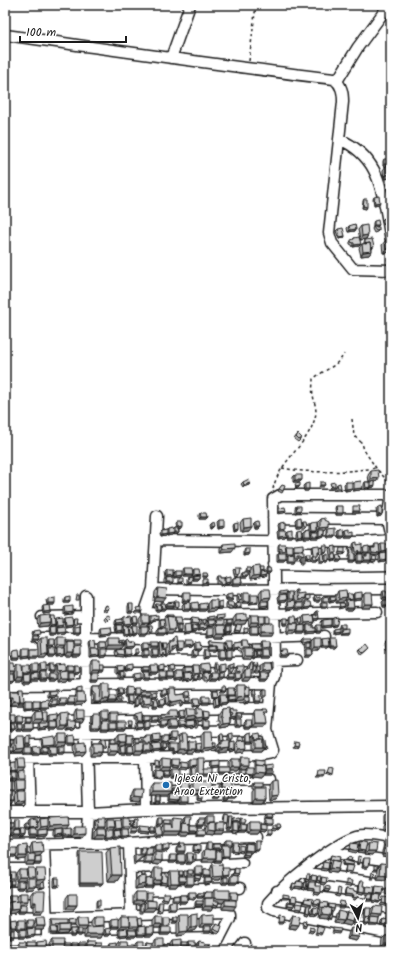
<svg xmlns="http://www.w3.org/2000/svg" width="396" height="956" viewBox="0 0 396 956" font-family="Kalam,sans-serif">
	<rect width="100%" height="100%" fill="#fff"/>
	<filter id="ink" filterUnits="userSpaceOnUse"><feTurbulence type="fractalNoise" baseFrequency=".025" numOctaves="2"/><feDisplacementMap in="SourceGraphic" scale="8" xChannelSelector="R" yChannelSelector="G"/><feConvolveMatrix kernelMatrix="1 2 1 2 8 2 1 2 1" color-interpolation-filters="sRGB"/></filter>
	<g filter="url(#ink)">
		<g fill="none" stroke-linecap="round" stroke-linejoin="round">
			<g stroke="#1c1c1c" stroke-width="13">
				<path id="minor" d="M5,35C115,50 224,66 334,79C342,85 343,93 343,102L329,233L332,243L353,269L391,270
					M171,58L190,5
					M337,81L358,47L389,5
					M339,139C374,154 381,181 387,217L391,216
					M387,217L391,241
					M391,496L387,519L391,537
					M157,516L153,589L146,609L147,613L207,615L377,612
					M273,518L387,519
					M157,540L364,542L391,540
					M273,565L326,566L391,565
					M153,589L208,590L391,589
					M86,596V661L85,710L88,812L86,843
					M42,617L86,616
					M40,638H86L208,640L324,636
					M5,661L249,662L297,660
					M5,685L271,683
					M5,711L268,708
					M5,734L267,730
					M145,758L146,809
					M5,759L87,758H145L260,755L271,753L273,750L267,730L271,683L274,677L275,662L273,499L280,495H391
					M28,759L30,812
					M146,781L269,779
					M5,812H88L146,809L391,806
					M391,838C380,837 367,833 357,836C332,844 285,883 268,903V908L274,911L391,934
					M129,843L131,915
					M44,844L47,928V951
					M5,845L129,843L180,839L256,837
					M327,852L391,861
					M130,868L195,866L242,863
					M5,869H45
					M301,872L391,885
					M131,891L240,888
					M277,891L391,908
					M5,892H45
					M5,917L47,918L226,912L230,914V918L213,951
					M5,942L220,938
					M239,951L245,943"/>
			</g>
			<path stroke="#1c1c1c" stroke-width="1.5" stroke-dasharray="3 3" stroke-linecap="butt" d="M249,61L256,5
				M352,419L354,436L362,443L364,450L376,468L391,485
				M282,468C312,474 345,472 376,468
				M273,489C280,458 311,444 316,413C316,407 314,401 313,395C312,390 313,384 313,379C324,370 338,366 344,354"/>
			<use href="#minor" stroke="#fff" stroke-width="10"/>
		</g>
		<path fill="#b1b1b1" stroke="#1c1c1c" d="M384,159L391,178L384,179L383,170L386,166H383V161Z
			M374,197L379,204L374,205L373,199Z
			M364,199L366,209L362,208L363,201Z
			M384,218L388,224L384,225L382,220Z
			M374,221L379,230L377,232L374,233L372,229L373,227H375H373V223Z
			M349,226L356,229L355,231L348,232L347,228Z
			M361,226L368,235L366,239L360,240L359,246L353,247L352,245L350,244V242L354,238L360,239L358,230Z
			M338,229L345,236L344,238L339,239L336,231Z
			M365,240L373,249H371L372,251L369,255L361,256L359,248L362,244H364V242Z
			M391,240V251L390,252L383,253L382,245L385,241Z
			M391,256V263H389L387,259L389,257Z
			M298,434L300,440L298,442L294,439Z
			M371,471L379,478L376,482H375L374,487L370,488L368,489L364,490V484L365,482H369L368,475Z
			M295,475L302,480L300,482H293V477Z
			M243,482L250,483L249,485L243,487L241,484Z
			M346,482L352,484L354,482L362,488L360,490L353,491L352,488L351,490L345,491L344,484Z
			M305,484L308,491H304L303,486Z
			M337,484L341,488L339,490H336V486Z
			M282,485L283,491L282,493L278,491Z
			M296,506L301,510L299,512L295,513V508Z
			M336,506L342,515H336L335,508Z
			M378,507L381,516L377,517L376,509Z
			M200,513L207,517L205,519H199V515Z
			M297,518L300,527H296L295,520Z
			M243,519L248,530L241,531L240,523Z
			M321,519L325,520L329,527L326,531H325V534L324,536L319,538V536L318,538H311V534L313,532H319V531L318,522Z
			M219,520L223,528L218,529L217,522Z
			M303,521L307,526L305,528H302V523Z
			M177,522L181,528L178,529V532L176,534H173V532V533L171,535L166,536V535L165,536L160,537L159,533L161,531L166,530L167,529L172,530L174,528H176L175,524Z
			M255,522L259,526L257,528H254L253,524Z
			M211,523L215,526L213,528L210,529L209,525Z
			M234,523L238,528L237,530L234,531L233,525Z
			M280,523L285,532L287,530L291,537H286V535L284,537L278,538L277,532L279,530L278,525Z
			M311,523L317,531L311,532V536L310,538H304L303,532L305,530L310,529V525Z
			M329,529L336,536L335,538H328V531Z
			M297,530L303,535L302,537L296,538V532Z
			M340,530L345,536L343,538H339L338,532Z
			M346,530L350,533L352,538H345V531Z
			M354,543L362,548L363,547L368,553H370V550L371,548H374V546L375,544L380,553L378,555L371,554L370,562H362V561L361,563H356L355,556L357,554L362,558L363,556H365L366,554H362V552L361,554H357V553L356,554H354V561L353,563H348V556L349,554L348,550L349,548L352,550H353V545Z
			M223,544L232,552L221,553V548Z
			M279,544L285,547L286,545L293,547L294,545L303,550L302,551V565H300L299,558H300H299V556H297L296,559H294L293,563H287V557L288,555H286L284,562H277V555L278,553H280V550L278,551V546Z
			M381,544L388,551L387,553H386V559L385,561L379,562V556L380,554L379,546Z
			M323,545L326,553L322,554V547Z
			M312,546L320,552L318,554H317L315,558L316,560L315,562H310V558L312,555L311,548Z
			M331,547L335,555V557L336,556L339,562H335V560L334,561L330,562V555L329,549Z
			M245,549L249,555L244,556V551Z
			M305,554L308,561L305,560L304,556Z
			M320,554L323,557L325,555L327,563H324V562L322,564H318V558Z
			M388,554H391V562L387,563V556Z
			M252,567L259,568L263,571V572H266V570L267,568L271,572L269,574H266L265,577L258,578L257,579L250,580L249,572L248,573V576L246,578H241L242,583L240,585H232V580L233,578L241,577V575L242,573H245V570L246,568L250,569Z
			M183,568L192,574L190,576H182V570Z
			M235,568L238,576L235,577L233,570Z
			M193,569L200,574L199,576V578L197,580H192L191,578L192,577H191L192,571Z
			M167,570L173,582L171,584H165V580L166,578L165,572Z
			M175,571L181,575L180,577L174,578L173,573Z
			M218,576L221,578H225L226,577L231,581L230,583L225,584L224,585L220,586V584H217V578Z
			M187,577L190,583L186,584V579Z
			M158,588L163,602L154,601L155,592Z
			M262,589L271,597L268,601V605L267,607L260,608L259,603L261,601L260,602L259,593Z
			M295,590L297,594L304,596L311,607L309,609L303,610V607L302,610H295V607L293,609L287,610L286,604L287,602L286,594L288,592L292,600L291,601H293L292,594Z
			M338,591L347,595V594L352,601V610H345V603L346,601V600L344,602L336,603V599L335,601L329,602V598L330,596H336V595Z
			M383,591L389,597L387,599H382V593Z
			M184,592L191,600L190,602L189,611H183L182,605L184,603L187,602H182L183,594Z
			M244,592L250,596L251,594L258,601L257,603L249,604V601L248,603H242V594Z
			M280,592L285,595V602L278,603L277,598L279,596V594Z
			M354,593L362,597L365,593L373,604L370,608H362V599L361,600L353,601V595Z
			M227,594L233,598L232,600H226L225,596Z
			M238,594L240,601L237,602V596Z
			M314,596L319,602H314L313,598Z
			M65,597L70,601L69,603H64V599Z
			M323,597L326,608H321L320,604L322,603L321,599Z
			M48,598L54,605H47L46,600Z
			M210,600L217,602L222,607L221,609H217L215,611L207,612V604Z
			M384,600L388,605L387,607H383L382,602Z
			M175,601L178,608L174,609V605L173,607H166L164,610H160V609L159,611H155V606L156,604L160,605L161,603L165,605L167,603H174Z
			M227,602H233L232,609H229V608H226V604Z
			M192,603L198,606L200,604L207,609L205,611H199L198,609L197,611H191L190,605Z
			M235,603L241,606L240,608L234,609V605Z
			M129,604L133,611L132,613H128V606Z
			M106,605L109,607L106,612L103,610Z
			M43,606L51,611L50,613L43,614L42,608Z
			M65,607L72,614L64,615V608Z
			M317,611L318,620L315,621V622L313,625V628H315L317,625L321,631L320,633H316V631L315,633L306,634V626H305L304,634H297V632L295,634H287V627L290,623V618L291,616L297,623L298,626L302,625V624L298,625V620L299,618L302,619L304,616H313V615L315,614V613Z
			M142,615L149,617L150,616L158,618L156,620L153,621L151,623H149L147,626L148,627L149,625L151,634H148V631L147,635H139V628L140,627H139V619Z
			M166,615L173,617L182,624L181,625L180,633H177L176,627L177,626H175L172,634H166V632L164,635H157V630L159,628H165V625L163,627L159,628V621L160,619H164V617Z
			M236,615L247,620L245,624H239L240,631L239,633L234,632L236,625H233V619Z
			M251,615L265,617L266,616L271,635H259L258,627L260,626H259L258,623L256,626L258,633L256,635H250L249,628L251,626H249L248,619Z
			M40,616L55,624L54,626L49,627V624L48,626L38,627L37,620Z
			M216,616L223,620L226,633L223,637H215V635L214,636L207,637V630L208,628H215V624L214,626L207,627V622L208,621H207V619L208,617L214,619L213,620L215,622L216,621H215V618Z
			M105,617H111L106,622L104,619Z
			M124,617L132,623L130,625L127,626V628L128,626L131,627L132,625L136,634L132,635V634L130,635H128V634L127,635L123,636L122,630L121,632L116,633L115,627L116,625L122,628L123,626V623L122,624L115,625V622L116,620L122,619Z
			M133,617L136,624H132V619Z
			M65,618L72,620L74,618L75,626L79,634H74L73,628L74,626H71L65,627L64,620Z
			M192,618L198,624L197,626V630L196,632L191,633V628L192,626H195L190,625L191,633L189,635L183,636V627L184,625H190V620Z
			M284,618L287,625H283L282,620Z
			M333,618L336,626L331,627V620Z
			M56,619L63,625L56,628L55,621Z
			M202,620L206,623L204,625L205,630L198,631V627L199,625H200V622Z
			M323,620L330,627L322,628L321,622Z
			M227,621L231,631L230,633L226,634V628L227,626H226V623Z
			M340,624L344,629L347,634H339V631L338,633L332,634V631L333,629L339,628V626Z
			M49,627L54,636H49L48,629Z
			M56,628L65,632L64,634L56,635L55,630Z
			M101,628L111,635L100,636V630Z
			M33,631L38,636L37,641H32V638L33,636L32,633Z
			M41,638L48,654L45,658H39V656L38,658H30V656L29,657L22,658V650L23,648L30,650L31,649H39L38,642Z
			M57,638L65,641L66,640L73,642L74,640L81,645L80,646L81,655L80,657H73V655L71,657H65L64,647L63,649L64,655L63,657L56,658V651L57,650H55L54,642Z
			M109,638L119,641L124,644L120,649H107V648L106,649L107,655L106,657L100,658L99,651L100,650H99V655L98,657L90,658V650L89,643L90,641L96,648L95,649H99L98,644L100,642H107Z
			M315,638L321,640L322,639L328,640L329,638L336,646L334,648H329V646L327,648H321V646L318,651H312L313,655L311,657H305V651L306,650L305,645L306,644L304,645L303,641L305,639L311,643V647L310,649H312V641Z
			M172,639L181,652L176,653L175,648L173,651H171L169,657H166V650L165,651V657L162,658V656L161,657L158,658V644L159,642L162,644V643L166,646Z
			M49,640L54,646L52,648H48V642Z
			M125,640L132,648H127L129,656L124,657V656L123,657L116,656L115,652L116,650H123L124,648V642Z
			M210,640L225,642L226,640L231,649H226L225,644V648L224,649L225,652L227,650L232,657L231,659H226V657L224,659H219L218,652L219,650H217V646L216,651H209V657L208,659L203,660V652L204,650H208V647L209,646V642Z
			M242,640L248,648H250V646L251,644L259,649L258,651H254L255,652V651H259V643L260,641L268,647L267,649L268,656L266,658H259V656L258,657H254V658L252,659L251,657L249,660H242L241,652L242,651H239L237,649L233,650L232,645L234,643L241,642Z
			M387,640L390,647L388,649H386L385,642Z
			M143,642L148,650L149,655L148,657H142V652L143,651H142L141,644Z
			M184,642L192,646L191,648L183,649V644Z
			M195,643L201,649L199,651H197V656L196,658H191V653L192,651H194L193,645Z
			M370,648L368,650L362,655L359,650L360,649Z
			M49,649L55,656L53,658H49L48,651Z
			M152,649L157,658H151V651Z
			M13,650L20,657L19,659H13L12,652Z
			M282,650L288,655L287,657H279V654Z
			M93,661L101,665L104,672H99V680L98,682H91V674H90V665Z
			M5,662L7,665L8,663L16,667L18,664L23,666L31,672L30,674L31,680L30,682H23V677L21,680H16L15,672L14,674L15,680L13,682L6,683L5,674L6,676V675L5,672V673Z
			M269,662L271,668L268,673V679L266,681H260L259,667L262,663H268Z
			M214,663L216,671H213V665Z
			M250,663L257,666L255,668V669L256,667L259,672L258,674H255V672L254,674H251L248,681H242V675L239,680L234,681V677L233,679H226V676L228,674L227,665L229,664L233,667L230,673L234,674L235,673V668L236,666L243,673L245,670H246L247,667Z
			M33,664L39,672L38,673L39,678L38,680H31V676L32,674L31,666Z
			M41,664L46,679L45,681H40V675L41,674H40V666Z
			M219,664L224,672L223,673V677L221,679H217V674L218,673L217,666Z
			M50,665L53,673H49V667Z
			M56,665L65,670V667L67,665L73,666L74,665L77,673L73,674L72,680H67V678L65,681L56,682V675L57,673H55V667Z
			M126,665L130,671L125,672L124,667Z
			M150,665L156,674H149V670L142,672L141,669L143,667H149Z
			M200,665L209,671L207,672L202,673V671H199V674L201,675L203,673L208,679L207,681H204V679H202V678L200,680L197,679V680L193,681V675L191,676V673L190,681L183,682V676L184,674L183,675V679L182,681L175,682L174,674L176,672H182V670L184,668H191L192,666L198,667Z
			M160,666L165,670L164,672L167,674L168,673H170L169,669L171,667L174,673L173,680H167L166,679V680H159V674L160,672L159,673L158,667Z
			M118,667L124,671L123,673L124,677L123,679H119V675L120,673L117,674V669Z
			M143,672L148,679H142V674Z
			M210,672L217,678L215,680H209V674Z
			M49,674L55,679L53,681H48V676Z
			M133,674L139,680L132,681V676Z
			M103,684L110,696L116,699L118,697L121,701L120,703H117L116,699V701L115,703H108V702L107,703H100V702L99,703L94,704L93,695H92V689L93,687H101Z
			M237,685L245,687L250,694L249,696L250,701L249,703L244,704V699L243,700H235L234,701H227V698L228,697H227V690L228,688L234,695L233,696H235L234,689Z
			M126,687L131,696V705L127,704L126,698L127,697H124L125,689Z
			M19,688L23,703H18L17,705H10V700L5,701V695L8,691H18Z
			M77,688L82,693L85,702L82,705L74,706V703L73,705H67V699L68,697H74L76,695V690Z
			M118,688L123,694L121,696H117V690Z
			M134,688L137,696H133V690Z
			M170,688L177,695L184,694L186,692L190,697V703H185L183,706L180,707V704L169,706V705H167L166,698L168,696L167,692Z
			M162,689L165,696H161L160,691Z
			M254,689L257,694L256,695L260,703H255L254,697L255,696H253L252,691Z
			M264,689L267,695L266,697H263L262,691Z
			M213,690L218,696L219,704L218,706L214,707L213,699L215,697H213L212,692Z
			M48,691L56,694L55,696L47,697V693Z
			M141,691L150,693L152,692L157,695L155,697L151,698V702L149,706H142L141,704H139V700L141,696H139V693Z
			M220,694L227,702L226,704L220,705L219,696Z
			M136,696L137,706L133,707V701Z
			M203,696L210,702L209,704H202V698Z
			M51,697L56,706L50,707V702L51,701H50L49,699Z
			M59,698L66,704L65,706H58V700Z
			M155,698L157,707H153V700Z
			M194,698L199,706L193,707V700Z
			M160,699L164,706H159V701Z
			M25,700L32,702L33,700L40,701L41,700L47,709H40V707L39,709L32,710V707L31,708L24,709L23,702Z
			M197,708L203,712L204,710L209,718L206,719V720L210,726L209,728H203L202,721L203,718L201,721L198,722L197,728H194V722L192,728L184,729V726L183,728L177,729L176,724L178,722L184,723L185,722L193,721V720L184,721V718L183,719L178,720V714L179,712L184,713L186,709L195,710Z
			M222,709L232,711L236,715L237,714L242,717L240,719V727H235V721L236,719V717L235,719L230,720V723L227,727L220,728V721H218L219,713Z
			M263,709L268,712L266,714L265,727H253V714L255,710H262Z
			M76,710L84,718L82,722H75L74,730L67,731V727L65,730H59L58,720L57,722L56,730H49V727L47,729L38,730V725L39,723H33V729L32,731H23V725L24,723H25V719L26,717L29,723H32V715L35,711L42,712L49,724L50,723H49L48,717L50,715L58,718L61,714L68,723L74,722V714Z
			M169,711L178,717L175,721V730H167V723L168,722H166V726L165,728H160V722H158V719L161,715H166Z
			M102,712L107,720H108V716L110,714L117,723L118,721L126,727L125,729H117V727L115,729H109V728L108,730H101V722L102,721H100V714Z
			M8,714L14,723L13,731H8V725L9,724H7V716Z
			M93,714L100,727L99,729H91V716Z
			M135,714L142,723L144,721L143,722L142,717L144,715L150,719L149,721L150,727L149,729L143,730V726L141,728L135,729V724L136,722V718H134V716Z
			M17,715L23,721L21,723V731H16V725L17,723H16L15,717Z
			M152,716L157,722H151V718Z
			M246,720L253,726L251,728H245L244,722Z
			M204,731L212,743L215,748L212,749L210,751L201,752V750L200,752H194V750L192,753H185V752L184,753H176V752L175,753L172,754V751H168L167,746L169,744L177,745L179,742L178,738L181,734L187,743L188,741L195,744L201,748V735Z
			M170,733L175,742L168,741L169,735Z
			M248,733L253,741L252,743H247L246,735Z
			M59,734L67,742L65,746H57V753L56,755H48V748L49,746L47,747L46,753H41L40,749L42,747L41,740L42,738L55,744L54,746H56V738Z
			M119,734L133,735L126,745V752L125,754H119V748L120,746L124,745H118L115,755H107V747L109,745V740L110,738L115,743H116V738Z
			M220,734L224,740V741H228V736L229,734L232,742H230L234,751L229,752V750L227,752L219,753V751H216V748L219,744H220L221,742L220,743L219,736Z
			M255,734L261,739L265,747L263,749H262L261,751H253V743L254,742V736Z
			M153,735L160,741L159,743L152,744V737Z
			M16,736L25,747L31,755H24L23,750L22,752H14V740Z
			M69,736L76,743L74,745H68L67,738Z
			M146,736L151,747L152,745L160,746L162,744H163H161V739L162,737L167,745L165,744L166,748L164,750H160L159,752L151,753V751L150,753H143V751L141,754H134V752L132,754H127V748L128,746H133L135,744L134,740L136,738L140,742H142V740Z
			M26,737L30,746H25L24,739Z
			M239,737L244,752L236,753L235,745L238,741V739Z
			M5,738L8,742L10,740L12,746H8L9,749L10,747L14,751L12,753H9L6,757H5Z
			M101,739L106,746L104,748H102V752L99,756H90V747L93,743H99V741Z
			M77,743L86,751L83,755L75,756L74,746Z
			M59,746L64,754H58V748Z
			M33,747L40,753L39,755H32V749Z
			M241,757L249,765L247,767L253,769L254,767V762L255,760L263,766L272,771L270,775H263V774L261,777L252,776V774L251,776L244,775V773V775H238V771L239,769H238L236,771H229L227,775H219V770L220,768H228V763L231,759L239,760Z
			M162,758L170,766L168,770L167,777H162V772L163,770H162L160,779L152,778L153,771L154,769L159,770V762Z
			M198,758L204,769L213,774L212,776H203L202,778H195V776L194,777H189V769L190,767L187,768V761L189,759L196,761Z
			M17,759L22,771L24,780V789L22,791L21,805H14L13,795L14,794H13L10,805L12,782L14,780H16V774L17,772H15V770L14,772L15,778L14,780H6V778L5,780V762L6,766L7,764L15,763Z
			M172,759L177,768L171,767V761Z
			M213,762L220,766L219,768L212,769L211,764Z
			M171,769L176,778H169V771Z
			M225,779L229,792L235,799H228L227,801H223V794L224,793H220L218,800H212L213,793L214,791H219V788L222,784Z
			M271,781L278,795L275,799L269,800L268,785Z
			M180,782L188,790L185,794L187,801L186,803H179L178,798V800L177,802L168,801V796L170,794L178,796L180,794H183H177V792L176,793H170V792L168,796H160V801L159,803H155V798L156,796H149V787L152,783L171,790L172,789H177L178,786Z
			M192,782L209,793L202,794L201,801L197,800V795L198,794H189V786Z
			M254,782L262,786V787L265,798L262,802H253V791L255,788H253V784Z
			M133,790L139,802L130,801L131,794Z
			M267,813L271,818L273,823L271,825H266L264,832L259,831L257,834H247V825L246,831L245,833H239L240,826L241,825H240V822L239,823L238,834L233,833V825L234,824H232L231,830H227L228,821L226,825H224L222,834H213V833L212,835L205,834L204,836H197V831L196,832H191L188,836H180L181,834L179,836H163V828L165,826L164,825V820L166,819L172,820L174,817L182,825L184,823V818L186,816L191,825H197V820L199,818L203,826H198V830L205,829L206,826L207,825H205V818L207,816L214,822L215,825L216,823H223L224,817L225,815L229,818L230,817L233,820L234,819L240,820L241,818L245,823L244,825H247L250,821L260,824H263L264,819L265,817V815Z
			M383,814L391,824H389V829L391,827V833H389V831L388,832H382V826L384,824H382V816Z
			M97,816L105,821L107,818L114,820L115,819H121L123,817L131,820H134L135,817L138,826L136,828H133V825L132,826H131L128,829L127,838H121V836L119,838H113V832L114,830V826L113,829L112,838H104V836L103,838H94V831L96,829H95L94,820Z
			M160,817L162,825H158L159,819Z
			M49,818L66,829L71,830L74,826L82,837L71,838V835L70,837H62V835L61,836L53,837V832L54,830H47V834L46,836L37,837V835L36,837H29L28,831L30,829L29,822L31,820L38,823L40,819L48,820Z
			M14,820L18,831L20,829H25L24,826L26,824L30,828L28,830H25V835L24,837L19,838V836L18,837H12V834L11,836H6V832L5,833V825H6L7,823H13Z
			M140,825L149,831L148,833L138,832L139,827Z
			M151,826L155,828L156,826L163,835L161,837H155V830L154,832H150L149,828Z
			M387,836L389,857L382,856V851L383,849L384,840Z
			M226,840L232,844L233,842L237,851L236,853L231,852V844L230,846H229V856L228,858H221V860L220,862H214V860L213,862H202V853L205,849L206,845L207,843L211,845L213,844L221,848L219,850H211L216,851H221V847L222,845H225L224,842Z
			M255,841L259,849L258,851H253V843Z
			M360,841L366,847L369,843L373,855L365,854V851L364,853L357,852L359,843Z
			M32,843L43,852L40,856L41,863L40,865H33V864V865H25V859L17,860L16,856L15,857H10L8,866H5V846L9,850L10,848L17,849L19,846L30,848Z
			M180,843L184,853H176V849L177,847H179V845Z
			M246,843L251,853H250L248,857L242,856L244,852V845Z
			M155,845L162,847L163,845L167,852H161V853L162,861L159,865L152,864V863L151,864H143V858L145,856V854L143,857L134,865L133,857L135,855H140V849L141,847L145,850L146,848L152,856L154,853V847Z
			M194,845L200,851L199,853L193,852V847Z
			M110,848L121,875L117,881H108L106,853Z
			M80,852L103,883L101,885H79V854Z
			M187,853L193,856V854L196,859L195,861L193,862L191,864H186V855Z
			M178,854L185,862L184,864H177V856Z
			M170,855L177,861L175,863H169V857Z
			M331,855L339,861L338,869L336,873L328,872L329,864L330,863L329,862L330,857Z
			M348,857L350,862L353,865V866L351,874L344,873L346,866L342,865V862L344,860L346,861Z
			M364,858L367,868H362L363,860Z
			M381,863L389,869H391V879L389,878L390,874V873H389L386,880L377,879L378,867Z
			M212,865L222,868L228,876H222L220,880H211L212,882L210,884L204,885V880L205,878H210V876L203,878V874L202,876H201L200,879L199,881L194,880L192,886H185V881L184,883H179L176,887H168V875L170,871L183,875L182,876L183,873L184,871L187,872L188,870L192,876L194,877L195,876H194V869L195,867L203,871L204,870H210Z
			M27,868L34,872L36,869L44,882L43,888L39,889V885L40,884H36L33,889L25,890L26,881H25V879L24,881V887L23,889H16V883L17,881H16V873L19,869L26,870Z
			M155,868L162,873L166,885L160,884V883L159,884H153V886L152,888H144V887L143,888L135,889V881L138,877L141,876V875L142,873L146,879L152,878L153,872Z
			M235,868L239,874L237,876L236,884H229L230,877L231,875H233L234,870Z
			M312,875L317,877L318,876L321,879L322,877L324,885L320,884V881L319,883L316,882V881L315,886L319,895L313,894L314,891L307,890L308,883L310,882V877Z
			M224,877L227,884H222V879Z
			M55,878L58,887H54V880Z
			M297,881L303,884L305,882L306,888L305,890L302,889L303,887L301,889L295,888L293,890H291L292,885L293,883L295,884Z
			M360,881L363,894L358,893L355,900L352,899V897L344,896L345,891L346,889L358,892L359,883Z
			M367,886L373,895L372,899L371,901H366V896L367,894H365V888Z
			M376,886L383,894L381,896L380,902L379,903L372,902L375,888Z
			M214,890L230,893L231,892L236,901L233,910L222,909V904L223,903H218L217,907L213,906L211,910H202L203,904L201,906H195V903L196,901L203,902V897L202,898H197V895L198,893H204L205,892L212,893Z
			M33,891L41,914H33V906H31L30,895Z
			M136,892L145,894L146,893L152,900L156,907L153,911H144V904L146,902H144V901L143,903V913H140V904H133V896Z
			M189,892L194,900L188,899V893Z
			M20,893L25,905L24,913H18V911L16,913L8,914V908L6,913L8,897L10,895L17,897Z
			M69,894L77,905L74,909H66V898Z
			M180,895L187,901L185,903H179V897Z
			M173,896L179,900L177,902H176V909L175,911H168V904L169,902H172V898Z
			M292,896L296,902L295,904H294L292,908L287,907V904L288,902H290L291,898Z
			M305,898L311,905L309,915L306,914L307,907L308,905L303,904L304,900Z
			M97,900L98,908H96V902Z
			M159,902L161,913L157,912L158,904Z
			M321,902L327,908H328L329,904L334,909L333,911H332L330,920H327V919L319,918L320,911L321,909H319L320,904Z
			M356,906L363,914L360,918H359L358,923L357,925L352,924L353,921L350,925L342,923V922L341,924L334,923L336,914L338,910L345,914L347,911L352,913L353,910Z
			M374,906L381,915L379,918L378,925L377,926H369L371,918H370L369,923L367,925H364L365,918H364L365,910L366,908L371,909Z
			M314,907L317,916L311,915L312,909Z
			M390,909L391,923L386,922V925L385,926H380L381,921L383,919L386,920L387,913Z
			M179,914L188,917L191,914L197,927L194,931H188L185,935L177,936V922L176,923H172V919L173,917L177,918Z
			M202,915L214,924L211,927V931L210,933H203V928H199V919Z
			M293,915L296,929L288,928L290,919Z
			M155,916L162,918L163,917L169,927L171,933L169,935H160V929L162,927V925L160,928H154V934L152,936H145V929L146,927H152V920Z
			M36,917L46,926L43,930H35L34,937L26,938V936L25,938H19L18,932L19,930H17V927L15,929H11L13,938H9V937L8,938H5V918L10,921L17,922L18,920L25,928L24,929L26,930L27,929H29H26V922L27,920L32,929L34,928V921Z
			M78,917L88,926L85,930H82L81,936H77V933L76,934H75L74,937H70V931L71,929H76V925L75,926H70V931L67,934L58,935L57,929L58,928H57V933L56,935H50V929L51,927V922L52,920L68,921L69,920L76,921Z
			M94,917L103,925L101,938H84V931L87,927H91V921Z
			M121,917L129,918V917L137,919L145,934L144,936H137V929L136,930L137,935L135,937H127V935L126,936L119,937L118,931L119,930H118V926L117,928H110L109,922L111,920L118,921Z
			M216,923L220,932L218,934L212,931Z
			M351,928L359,937L356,941L347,939L349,932Z
			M105,929L109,936H104V931Z
			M385,936H391V948H390V946L389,948H381L382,939Z
			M156,939L164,951H145L146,944L147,942L153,943Z
			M52,940L63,944L69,945L70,944L77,945L78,944L85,945L87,942L96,943L103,948L104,947L110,946V945L111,943L118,944L121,940L129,944L135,951H137H127V949L126,950L127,951H118V950V951H103V950L102,951H49V944Z
			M138,941L144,948L142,950H136V943Z
			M172,941L181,943L187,944L188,942L195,948H197V943L199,941L205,947L203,949H201V951H178L180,949L178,951H170V944Z
			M19,942L26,944L27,942L36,943L37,942L47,950L46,951H5L9,944L16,946Z"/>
		<path fill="#909090" stroke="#1c1c1c" d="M384,164H391V166H383Z
			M391,174V178L384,179L386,175Z
			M380,202L379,204L374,205L375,203Z
			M363,206L367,207L366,209L362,208Z
			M389,222L388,224L384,225L385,223Z
			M374,225H379L377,227H373Z
			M356,229L355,231L348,232L350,230Z
			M368,235L366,239L360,240L362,236Z
			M345,236L344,238L339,239L340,237Z
			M361,244L359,246L353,247L354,245Z
			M386,249H391V251L390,252L383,253Z
			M372,251L369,255L361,256L363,252Z
			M379,478L376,482H369L371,479Z
			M295,480H302L300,482H293Z
			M250,483L249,485L243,487L244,485Z
			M320,485H325L323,487H319Z
			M375,485L374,487L370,488L371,486Z
			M300,486L298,488L294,489L296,487Z
			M331,486H335L334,488H329Z
			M370,487L368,489L364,490L366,488Z
			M352,488L351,490L345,491L346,489Z
			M362,488L360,490L353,491L354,489Z
			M305,489H309L308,491H304Z
			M301,510L299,512L295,513L297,511Z
			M286,511L284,513L278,514L279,512Z
			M353,511H359L358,513H352Z
			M337,513H343L342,515H336Z
			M382,514L381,516L377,517L378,515Z
			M201,517H207L205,519H199Z
			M297,525H302L300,527H296Z
			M182,526L181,528L176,529L177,527Z
			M215,526L213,528L210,529L211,527Z
			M224,526L223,528L218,529L219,527Z
			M251,526L248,530L241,531L244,527Z
			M255,526H259L257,528H254Z
			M329,527L326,531H320V530L319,531L321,528Z
			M238,528L237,530L234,531L235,529Z
			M312,530H318L317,531L310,532Z
			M174,532H178L176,534H173Z
			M173,533L171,535L166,536L167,534Z
			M166,534L165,536L160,537L161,535Z
			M325,534L324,536L319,538L320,536Z
			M286,535L284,537L278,538L279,536Z
			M287,535H292L291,537H286Z
			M303,535L302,537L296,538L298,536Z
			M305,536H311L310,538H304Z
			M313,536H319L318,538H311Z
			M329,536H336L335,538H328Z
			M340,536H345L343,538H339Z
			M347,536H354L352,538H345Z
			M235,548L232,552L221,553L224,549Z
			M294,550H303L302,552H293Z
			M327,551L326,553L322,554L323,552Z
			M388,551L387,553L380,554L382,552Z
			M339,552L345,553L343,555L338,554Z
			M359,552H362L361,554H357Z
			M364,552H369L368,554H362Z
			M372,552L380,553L378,555L371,554Z
			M250,553L249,555L244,556L245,554Z
			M287,553H293L292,555H285Z
			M306,558L309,559L308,561L305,560Z
			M336,559L334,561L330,562L332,560Z
			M372,559L376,560L375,562L371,561Z
			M386,559L385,561L379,562L381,560Z
			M279,560H286L284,562H277Z
			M312,560H316L315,562H310Z
			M337,560H341L339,562H335Z
			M364,560H371L370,562H362Z
			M288,561H294L293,563H287Z
			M325,561H328L327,563H324Z
			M349,561H354L353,563H348Z
			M357,561H362L361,563H356Z
			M388,561H391V562L387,563Z
			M320,562H324L322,564H318Z
			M267,572H271L269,574H266Z
			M184,574H192L190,576H182Z
			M200,574L198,576L191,577L193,575Z
			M173,575L172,577L166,578L167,576Z
			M181,575L180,577L174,578L175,576Z
			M260,575L257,579L250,580L253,576Z
			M266,575L265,577L258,578L260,576Z
			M203,576H208L206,578H202Z
			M243,576H248L246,578H241Z
			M193,578H199L197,580H192Z
			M191,581L190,583L186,584L188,582Z
			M231,581L230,583L225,584L224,585L220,586L221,584L225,583L226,582Z
			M167,582H173L171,584H165Z
			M178,582H182L181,583L177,584Z
			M208,582L207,584L201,585L202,583Z
			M233,583H242L240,585H232Z
			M157,597L166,598L163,602L154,601Z
			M271,597L268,601L260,602L262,598Z
			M384,597H389L387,599H382Z
			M227,598H233L232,600H226Z
			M347,598L344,602L336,603L339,599Z
			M362,598L361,600L353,601L354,599Z
			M304,599L301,603H296L295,604H294L297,600Z
			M336,599L335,601L329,602L331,600Z
			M184,600H191L189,602H182Z
			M286,600L285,602L278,603L279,601Z
			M315,600H320L319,602H314Z
			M65,601H70L69,603H64Z
			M244,601H250L248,603H242Z
			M258,601L257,603L249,604L251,602Z
			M48,603H55L54,605H47Z
			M365,604H373L370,608H362Z
			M167,605H174L173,607H166Z
			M268,605L267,607L260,608L261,606Z
			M384,605H388L387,607H383Z
			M241,606L240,608L234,609L236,607Z
			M322,606H327L326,608H321Z
			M345,606L343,608L338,609L340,607Z
			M218,607H222L221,609H217Z
			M295,607L293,609L287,610L288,608Z
			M311,607L309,609L303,610L305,608Z
			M162,608H166L164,610H160Z
			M210,608H217L215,611L207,612Z
			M296,608H303L302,610H295Z
			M347,608H354L352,610H345Z
			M157,609H161L159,611H155Z
			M185,609H190L189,611H183Z
			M192,609H199L197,611H191Z
			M200,609H207L205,611H199Z
			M51,611L50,613L43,614L44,612Z
			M130,611H133L132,613H128Z
			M137,611H142L141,613H135Z
			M73,612L72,614L64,615L66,613Z
			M158,618L156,620L151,621L153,619Z
			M319,618L318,620L313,621L314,619Z
			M247,620L245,624L233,625L236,621Z
			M150,621H153L151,623H149L146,627H139L142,623H149Z
			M50,622L48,626L38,627L40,623Z
			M123,622L122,624L115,625L117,623Z
			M134,622H138L136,624H132Z
			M251,622H259L256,626H249Z
			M315,622L312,626L307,625L306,626L302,627L305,623Z
			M132,623L130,625L123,626L124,624Z
			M191,623L198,624L197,626L189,625Z
			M284,623H288L287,625H283Z
			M55,624L54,626L49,627L51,625Z
			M73,624L71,626L65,627L66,625Z
			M175,624H182L180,626H174Z
			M215,624L214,626L207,627L209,625Z
			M227,624H232L231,626H226Z
			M337,624L336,626L331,627L333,625Z
			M63,625L62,627L56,628L57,626Z
			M165,625L163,627L159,628L161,626Z
			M331,625L330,627L322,628L323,626Z
			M207,628L205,630L198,631L199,629Z
			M122,630L121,632L116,633L117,631Z
			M169,630H175L172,634H166Z
			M197,630L196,632L191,633L192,631Z
			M235,630L240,631L239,633L234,632Z
			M290,630H298L295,634H287Z
			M178,631H181L180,633H177Z
			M231,631L230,633L226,634L227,632Z
			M248,631L246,633L243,634L244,632Z
			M261,631H273L271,635H259Z
			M316,631L315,633L306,634L307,632Z
			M317,631H321L320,633H316Z
			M339,631L338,633L332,634L333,632Z
			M65,632L64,634L56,635L57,633Z
			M75,632H80L79,634H74Z
			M137,632L136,634L132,635L133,633Z
			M298,632H305L304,634H297Z
			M348,632L347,634H339L341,633Z
			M112,633L111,635L100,636L102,634Z
			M128,633L127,635L123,636L124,634Z
			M129,633H132L130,635H128Z
			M141,633H148L147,635H139Z
			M159,633H166L164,635H157Z
			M191,633L189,635L183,636L185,634Z
			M218,633H226L223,637H215Z
			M251,633H258L256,635H250Z
			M50,634H55L54,636H49Z
			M215,634L214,636L207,637L208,635Z
			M33,639H39L37,641H32Z
			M124,644L120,649H107L109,645Z
			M210,644H218L217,646H209Z
			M49,646H54L52,648H48Z
			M57,646H65L62,650H55Z
			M134,646L132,648L124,649L126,647Z
			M151,646H158L157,648H150Z
			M192,646L191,648L183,649L185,647Z
			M323,646H329L327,648H321Z
			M330,646H336L334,648H329Z
			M171,647H176L173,651H169Z
			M228,647H232L231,649H226Z
			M239,647L237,649L233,650L234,648Z
			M315,647H321L318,651H312Z
			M149,648L148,650L142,651L143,649Z
			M219,648H225L224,650H217Z
			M195,649H201L199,651H194Z
			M209,649H217L216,651H208Z
			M259,649L258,651H250L252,650Z
			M182,650L181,652L176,653L177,651Z
			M67,653H74L71,657H65Z
			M135,653H138L137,654L133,655Z
			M169,653H171L169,657H166Z
			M42,654H48L45,658H39Z
			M118,654L124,655L123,657L116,656Z
			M130,654L129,656L124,657L125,655Z
			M30,655L29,657L22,658L23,656Z
			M64,655L63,657L56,658L57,656Z
			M74,655H81L80,657H73Z
			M99,655L98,657L90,658L92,656Z
			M107,655L106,657L100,658L101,656Z
			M144,655H149L148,657H142Z
			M256,655H259L258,657H254V658L252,659L253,657H255Z
			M281,655H288L287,657H279Z
			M307,655H313L311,657H305Z
			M31,656H39L38,658H30Z
			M50,656H55L53,658H49Z
			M153,656H158L157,658H151Z
			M193,656H197L196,658H191Z
			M244,656H252L249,660H242Z
			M260,656H268L266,658H259Z
			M14,657H20L19,659H13Z
			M209,657L208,659L203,660L205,658Z
			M220,657H226L224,659H219Z
			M227,657H232L231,659H226Z
			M132,669L130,671L125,672L126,670Z
			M67,670H73L72,672H65Z
			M93,670H101L98,674H90Z
			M101,670H105L104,672H99Z
			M143,670H149L148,672H142Z
			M165,670L164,672L159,673L160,671Z
			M225,670L224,672L218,673L219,671Z
			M270,670L267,674H260L262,671Z
			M8,671H16L13,675H6Z
			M47,671L46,673L40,674L42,672Z
			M50,671H54L53,673H49Z
			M79,671L77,673L73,674L74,672Z
			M124,671L123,673L117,674L119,672Z
			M203,671H209L207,672L202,673Z
			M24,672H31L30,674H23Z
			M33,672H39L38,674H32Z
			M151,672H158L156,674H149Z
			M18,676H24L21,680H16Z
			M121,677H124L123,679H119Z
			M144,677H149L148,679H142Z
			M218,677H223L221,679H217Z
			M228,677H234L233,679H226Z
			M245,677H251L248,681H242Z
			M32,678H39L38,680H31Z
			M59,678H67L65,681L56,682Z
			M68,678H74L72,680H67Z
			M140,678L139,680L132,681L134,679Z
			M160,678H167L166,680H159Z
			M168,678H175L173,680H167Z
			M211,678H217L215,680H209Z
			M241,678L239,680L234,681L236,679Z
			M41,679H46L45,681H40Z
			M49,679H55L53,681H48Z
			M183,679L182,681L175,682L176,680Z
			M192,679L190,681L183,682L185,680Z
			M194,679H198L197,680L193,681Z
			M261,679H268L266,681H260Z
			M15,680L13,682L6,683L7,681Z
			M25,680H31L30,682H23Z
			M92,680H99L98,682H91Z
			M222,690H226L224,692H220Z
			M56,694L55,696L47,697L49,695Z
			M119,694H123L121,696H117Z
			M134,694H139L137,696H133Z
			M140,694H150L149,696H139Z
			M162,694H167L165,696H161Z
			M250,694L249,696L245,697L243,700L235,701L237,697Z
			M126,695H132L131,697H124Z
			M157,695L155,697L150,698L152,696Z
			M219,695L218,697H213L214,696Z
			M228,695H234L233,697H227Z
			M8,697H13L10,700L5,701Z
			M103,699H110L107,703H100Z
			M235,699L234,701H227L228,700Z
			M142,700H144L141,704H139Z
			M182,700L180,704L169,706L172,702Z
			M13,701H20L17,705H10Z
			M20,701H24L23,703H18Z
			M109,701H116L115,703H108Z
			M170,701H172L169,705H167Z
			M186,701H191L190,703H185L183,706L180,707L183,703Z
			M250,701L249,703L244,704L246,702Z
			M256,701H261L260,703H255Z
			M77,702H85L82,705L74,706Z
			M95,702H100L99,703L94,704Z
			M128,702L132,703L131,705L127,704Z
			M151,702L149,706H142L144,703Z
			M203,702H210L209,704H202Z
			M227,702L226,704L220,705L221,703Z
			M68,703H75L73,705H67Z
			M57,704L56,706L50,707L51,705Z
			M60,704H66L65,706H58Z
			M161,704H166L164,706H159Z
			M201,704L199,706L193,707L195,705Z
			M219,704L218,706L214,707L216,705Z
			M134,705H138L137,706L133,707Z
			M154,705H159L157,707H153Z
			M25,707H32L31,708L24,709Z
			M40,707L39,709L32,710L33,708Z
			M41,707H49L47,709H40Z
			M196,716L193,720L184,721L187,717Z
			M210,716L209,718L203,719L205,717Z
			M178,717L175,721L161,722V721L160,722H158L161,718Z
			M184,717L183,719L178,720L180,718Z
			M204,717L201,721L195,722V721L194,722H193L196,718Z
			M236,717L235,719L228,720L230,718Z
			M84,718L82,722H74L77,719Z
			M35,719H43L40,723H32Z
			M150,719L149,721L143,722L144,720Z
			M58,720L57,722L49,723L50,721Z
			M138,720H142L141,722H136Z
			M152,720H158L157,722H151Z
			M15,721L14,723L7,724L9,722Z
			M17,721H23L21,723H16Z
			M26,721H31L29,723H25Z
			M230,723L227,727L220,728L223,724Z
			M256,723H268L265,727H253Z
			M129,724H132L131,726H127Z
			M237,725H241L240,727H235Z
			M62,726H68L65,730H59Z
			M143,726L141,728L135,729L137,727Z
			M161,726H166L165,728H160Z
			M184,726L183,728L177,729L178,727Z
			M194,726L192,728L184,729L186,727Z
			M204,726H210L209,728H203Z
			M246,726H253L251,728H245Z
			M49,727L47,729L38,730L40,728Z
			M92,727H100L99,729H91Z
			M110,727H117L115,729H109Z
			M118,727H126L125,729H117Z
			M150,727L149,729L143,730L144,728Z
			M50,728H58L56,730H49Z
			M76,728L74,730L67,731L69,729Z
			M102,728H109L108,730H101Z
			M169,728H176L175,730H167Z
			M10,729H15L13,731H8Z
			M18,729H22L21,731H16Z
			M25,729H33L32,731H23Z
			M170,739L176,740L175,742L168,741Z
			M119,740H121L118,744H116Z
			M121,741H127L125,745H118Z
			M160,741L159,743L152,744L154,742Z
			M248,741H253L252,743H247Z
			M59,742H67L65,746H56Z
			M162,742L168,743L167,745L161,744Z
			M69,743H76L74,745H68Z
			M127,743H133L132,745H126Z
			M26,744H31L30,746H25Z
			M55,744L54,746L42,747L43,745Z
			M294,745L298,746L296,748L293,747Z
			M216,746L215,748L212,749L210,751L201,752L204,748Z
			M219,747H222L219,751H216Z
			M256,747H265L263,749H262L261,751H253Z
			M25,748L22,752H14L17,749Z
			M166,748L164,750L160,751L162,749Z
			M230,748L227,752L219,753L222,749Z
			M247,748L244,752L236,753L239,749Z
			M169,749H173L172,751H168Z
			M179,749H187L184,753H176Z
			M188,749H195L192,753H185Z
			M235,749L234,751L229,752L230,750Z
			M136,750H144L141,754H134Z
			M161,750L159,752L151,753L153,751Z
			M196,750H201L200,752H194Z
			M10,751H14L12,753H9Z
			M42,751H47L46,753H41Z
			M86,751L83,755L75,756L77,752Z
			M110,751H118L115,755H107Z
			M144,751H151L150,753H143Z
			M177,751L175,753L172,754L173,752Z
			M59,752H65L64,754H58Z
			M93,752H102L99,756H90Z
			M121,752H126L125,754H119Z
			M128,752H134L132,754H127Z
			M5,753H9L6,757H5Z
			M25,753H32L31,755H24Z
			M34,753H40L39,755H32Z
			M50,753H57L56,755H48Z
			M155,765H159L158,767H154Z
			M172,765L178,766L177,768L171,767Z
			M196,765L194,767L187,768L189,766Z
			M240,765H249L246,769V767L244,769H238Z
			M162,766H170L168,770H159Z
			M220,766L219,768L212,769L213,767Z
			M180,767L187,768L185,770L178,769Z
			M231,767H239L236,771H228Z
			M18,768H25L22,772H15Z
			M15,770L14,772L6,773L8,771Z
			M255,772L264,773L261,777L252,776Z
			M220,773H229L227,775H219Z
			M240,773H245L244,775H238Z
			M246,773L253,774L251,776L244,775Z
			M264,773H272L270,775H263Z
			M328,773L333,775L332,777L326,775Z
			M198,774H213L212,776H203L202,778H195Z
			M163,775H168L167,777H162Z
			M191,775H196L194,777H189Z
			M154,776L161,777L160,779L152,778Z
			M171,776H178L176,778H169Z
			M318,776H325L324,778H316Z
			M8,778H15L14,780H6Z
			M24,789L21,793L16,791L14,794H12L15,790Z
			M221,789L231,790L228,793H218Z
			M180,790H188L185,794H177Z
			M192,790H212L209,793L189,794Z
			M172,791H177L176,793H170Z
			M152,792H171L168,796H149Z
			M278,795L275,799L269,800L271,796Z
			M133,797L141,798L139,802L130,801Z
			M228,797H237L235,799H228L227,801H223L224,799Z
			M198,798L202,799L201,801L197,800Z
			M214,798H220L218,800H212Z
			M256,798H265L262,802H253Z
			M169,799L178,800L177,802L168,801Z
			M5,801H13L10,805H5Z
			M24,801L21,805H14L17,802Z
			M156,801H160L159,803H155Z
			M180,801H187L186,803H179Z
			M267,816H273L271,818H265Z
			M240,821L239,823L232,824L234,822Z
			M383,822H391V824H382Z
			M160,823H164L162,825H158Z
			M265,823H273L271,825H263Z
			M130,824H133L132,826H131L128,830H120L123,826Z
			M198,824H204L203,826H197Z
			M69,825L66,829L47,830L50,826Z
			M98,825H105L102,829L97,827L95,829Z
			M48,826L46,830L38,831L41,827Z
			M107,826H115L112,830H104Z
			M134,826H138L136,828H133Z
			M38,827L36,829L30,830L31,828Z
			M122,827L120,829L114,830L116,828Z
			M281,827L279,829L276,830L277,828Z
			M26,828H30L28,830H25Z
			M229,828H232L231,830H227Z
			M272,828L276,829L274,831L270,830Z
			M14,829H19L18,831H13Z
			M259,829L266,830L264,832L259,831L257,834H247L250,830Z
			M140,830L149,831L148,833L138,832Z
			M151,830H155L154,832H150Z
			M191,830H198L196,832H189Z
			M208,830L215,831L212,835L205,834Z
			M216,830H224L222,834H213Z
			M384,830H389L388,832H382Z
			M131,831H137L135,833H130Z
			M234,831L239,832L238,834L233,833Z
			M241,831H246L245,833H239Z
			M166,832H182L179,836H163Z
			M183,832H191L188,836H180Z
			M85,833L82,837L71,838L74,834Z
			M8,834H12L11,836H6Z
			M47,834L46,836L37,837L38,835Z
			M62,834L61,836L53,837L55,835Z
			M97,834H106L103,838H94Z
			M198,834H206L204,836H197Z
			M267,834H271L269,836H265Z
			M14,835H20L18,837H12Z
			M25,835L24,837L19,838L21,836Z
			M30,835H37L36,837H29Z
			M63,835H71L70,837H62Z
			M157,835H163L161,837H155Z
			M106,836H113L112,838H104Z
			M115,836H121L119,838H113Z
			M122,836H129L127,838H121Z
			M385,845L391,846V851L383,849Z
			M213,848H221L219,850H211Z
			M255,849H259L258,851H253Z
			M350,849L357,851L355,853L348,851Z
			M163,850H169L167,852H161Z
			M194,850L200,851L199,853L193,852Z
			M232,850L237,851L236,853L231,852Z
			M239,850L243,851L242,853L237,852Z
			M245,850L253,851L251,853L244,852Z
			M359,850L365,851L364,853L357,852Z
			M177,851H185L184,853H176Z
			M368,851H376L373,855L365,854Z
			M43,852L40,856L30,857L33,853Z
			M244,854L249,855L248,857L242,856Z
			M383,854L391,855L389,857L382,856Z
			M10,855H17L15,857H9Z
			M19,856H27L25,859L17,860Z
			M223,856H229L228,858H221Z
			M204,858H216L213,862H202Z
			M155,860L162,861L159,865L152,864Z
			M216,860H221L220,862H214Z
			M28,861H35L33,865H25Z
			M170,861H177L175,863H169Z
			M5,862H10L8,866H5Z
			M145,862H152L151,864H143Z
			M178,862H185L184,864H177Z
			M188,862H193L191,864H186Z
			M35,863H41L40,865H33Z
			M357,863H360L359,865L356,864Z
			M343,864L353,865L352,867L346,865V866L342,865Z
			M363,866H369L367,868H362Z
			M322,868L328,869L326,871L321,870Z
			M330,868L338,869L336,873L328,872Z
			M375,868H378L377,870H373Z
			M345,871L352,872L351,874L344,873Z
			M234,873L239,874L237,876L233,875Z
			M195,874H203L202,876H195V875L194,876Z
			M229,874L228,876H222L220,880H210L213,877L221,875Z
			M112,875H121L117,881H108Z
			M380,875L388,876L386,880L377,879Z
			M204,876H210L209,878H203Z
			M19,877H27L24,881H16Z
			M371,877H374L373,879H370Z
			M5,878H10L7,881L5,882Z
			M195,878L200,879L199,881L194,880Z
			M46,879L43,883H41L40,884H34L37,880Z
			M306,879L309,880L308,882L305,881Z
			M155,880H162L159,884H152Z
			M317,880L320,881L319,883L316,882Z
			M178,881H186L184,883H177Z
			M161,882L167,883L166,885L160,884Z
			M212,882L210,884L204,885L205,883Z
			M224,882H228L227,884H222Z
			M231,882H238L236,884H229Z
			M321,882L326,883L324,885L320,884Z
			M80,883H103L101,885H79Z
			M171,883H179L176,887H168Z
			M10,884H14L13,886H9Z
			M146,884L143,888L135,889L138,885Z
			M187,884H194L192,886H185Z
			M346,884L351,885L350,887L344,886Z
			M56,885H59L58,887H54Z
			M5,886H9L8,888H5Z
			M28,886H36L33,889L25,890Z
			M146,886H153L152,888H144Z
			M295,886L303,887L301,889L294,888Z
			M18,887H24L23,889H16Z
			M41,887H45L43,888L39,889Z
			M304,887L306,888L305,890L302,889Z
			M308,888L315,889L314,891L307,890Z
			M325,889L330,890L328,892L323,891Z
			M359,891L364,892L363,894L358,893Z
			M315,892L321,893L319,895L313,894Z
			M366,892L374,893L372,895L365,894Z
			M375,893L383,894L382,896L374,895Z
			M337,894L340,895L339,897L335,896Z
			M345,894L354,895L352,897L344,896Z
			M198,896H204L202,898H197Z
			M189,897L196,898L194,900L188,899Z
			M283,897L289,898L287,899H281Z
			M353,897L357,898L355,900L352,899Z
			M163,898L168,899L167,901L161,900Z
			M214,898L230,899L227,903L225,900L223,903L213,902Z
			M367,899H372L371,901H366Z
			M136,900H145L142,904L141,903L140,904H133Z
			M373,900L380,902L379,903L372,902Z
			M20,901H28L25,905H17Z
			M180,901H187L185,903H179Z
			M291,901L296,902L295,904L290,903Z
			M33,902H36L33,906H31Z
			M304,902L312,904L311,906L303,904Z
			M314,903L320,904L319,906L313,905Z
			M382,903L390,905L388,907L380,905Z
			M196,904H203L201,906H195Z
			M213,904L218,905L217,907L212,906Z
			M69,905H77L74,909H66Z
			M225,905L236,906L233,910L222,909Z
			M288,905L294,906L292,908L287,907Z
			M205,906H213L211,910H202Z
			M339,906H344L343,908H338Z
			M147,907H156L153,911H144Z
			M296,908L302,909L300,911L295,910Z
			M19,909L16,913L8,914L11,910Z
			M170,909H176L175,911H168Z
			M36,910H44L41,914H33Z
			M158,910L162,911L161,913L157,912Z
			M19,911H26L24,913H18Z
			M307,912L310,913L309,915L306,914Z
			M313,913L318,914L317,916L311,915Z
			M354,913L363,914L360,918L352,917Z
			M322,914L330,915L327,919L319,918Z
			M372,914L381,915L378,919L372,917L371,918H370Z
			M328,918H331L330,920H327Z
			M388,918L391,919V923L385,922Z
			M337,919L344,920L341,924L334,923Z
			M345,919L353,921L350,925L342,923Z
			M173,921H177L176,923H172Z
			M279,922H284L282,924H278Z
			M354,922L358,923L357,925L352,924Z
			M365,923H369L367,925H364Z
			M70,924H76L75,926H68Z
			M155,924H162L160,928H152Z
			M202,924H214L211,927L204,928V926L203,928H199Z
			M291,924L299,925L296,929L288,928Z
			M304,924L307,925L306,927L303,926Z
			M371,924L378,925L377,926H369Z
			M382,924L386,925L385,926H380Z
			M142,925L140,927H138L135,931L128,930L127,931L130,927Z
			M37,926H46L43,930H34Z
			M79,926H88L85,930H78V929V930H76Z
			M111,926H118L117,928H110Z
			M121,926H129L126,929L118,930Z
			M11,927H17L15,929H9Z
			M27,927H33L32,929H26Z
			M191,927H197L194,931H188Z
			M18,928H25L24,930H17Z
			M309,930L314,931L312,933L308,932Z
			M60,931H70L67,934L58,935Z
			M188,931L185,935L177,936L180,932Z
			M204,931H211L210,933H203Z
			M333,931L340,932L339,934L332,933Z
			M316,932L322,933L321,935L315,934Z
			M52,933H57L56,935H50Z
			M161,933H171L169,935H160Z
			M5,934H11L8,938H5Z
			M78,934H82L81,936H77Z
			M87,934H103L101,938H84Z
			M106,934H111L109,936H104Z
			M128,934L126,936L119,937L120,935Z
			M138,934H145L144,936H137Z
			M146,934H154L152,936H145Z
			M35,935L34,937L26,938L28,936Z
			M71,935H75L74,937H70Z
			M129,935H137L135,937H127Z
			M10,936H14L13,938H9Z
			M20,936H26L25,938H19Z
			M350,936L359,937L356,941L347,939Z
			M384,944H391V945L389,948H381Z
			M198,946L205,947L203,949L197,948Z
			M121,947H129L126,951H118Z
			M138,948H144L142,950H136Z
			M173,948H181L178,951H171Z
			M27,950H36L35,951H26Z
			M87,950H96L95,951H87Z"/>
		<path fill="#cecece" stroke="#1c1c1c" d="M384,159H391V164H384Z
			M391,165V174L386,175V166Z
			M379,196L380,202L375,203L374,197Z
			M364,199H367V207L363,206Z
			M388,217L389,222L385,223L384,218Z
			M378,220L379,225H374V221Z
			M355,224L356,229L350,230L349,226Z
			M367,225L368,235L362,236L361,226Z
			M373,227H379V230L376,231Z
			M343,228L345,236L340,237L338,229Z
			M359,237L361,244L354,245V243L351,242V240L354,239V238Z
			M372,239L374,247L371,248L370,243L365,244V240Z
			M391,240V249H386L385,241Z
			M370,243L372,251L363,252L362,244Z
			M391,256V261L390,262L389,257Z
			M298,434L302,438L299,440L296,437Z
			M378,470L379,478L371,479V471Z
			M295,475H302V480H295Z
			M249,479L250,483L244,485L243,482Z
			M361,481L362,488L354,489V482Z
			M375,481V485L371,486V482Z
			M320,482H324L325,485H320Z
			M335,482V486H331L330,483Z
			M346,482H352V488L346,489Z
			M365,482H369L370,487L366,488Z
			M300,483V486L296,487L295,484Z
			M309,483V489H305V484Z
			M340,483L341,488H338L337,484Z
			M282,485L285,486L283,491L279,489Z
			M296,506H301V510L297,511Z
			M336,506H343V513H337Z
			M353,506H360L359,511H353Z
			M382,506V514L378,515V507Z
			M285,507L286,511L279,512V508Z
			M200,513H206L207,517H201Z
			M301,517L302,525H297V518Z
			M251,518V526L244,527L243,519Z
			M325,518V520L329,522V527L321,528V519Z
			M219,520H224V526L219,527Z
			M258,521L259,526H255V522Z
			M303,521H306L307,526H304Z
			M177,522H182V526L177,527Z
			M214,522L215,526L211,527V523Z
			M238,522V528L235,529L234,523Z
			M285,522V528L280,529V523Z
			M318,522V530H312L311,523Z
			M172,528L173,533L167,534V529Z
			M174,528H177L178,532H174Z
			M336,528V536H329V529Z
			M292,529V535H287V530Z
			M302,529L303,535L298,536L297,530Z
			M310,529L311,536H305V530Z
			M344,529L345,536H340V530Z
			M350,529V533L354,532V536H347L346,530Z
			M166,530V534L161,535V531Z
			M279,530H285L286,535L279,536Z
			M320,530H325V534L320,536Z
			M313,532H319V536H313Z
			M357,542V545L362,544V552H359L358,550V552H355L354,543Z
			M235,543V548L224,549L223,544Z
			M279,544H285L286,551L282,552V548L279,549Z
			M303,544V550H294V545Z
			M375,544H379L380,553L372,552L371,548H375Z
			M381,544H388V551L382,552Z
			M286,545H293V553H287Z
			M319,545L320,552H317V556H314L316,560H312L311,556H313V554L312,546Z
			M323,545H327V551L323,552Z
			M336,546V553H332L331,547Z
			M369,546V552H364L363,547Z
			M352,547V550H353V554H354V561H349V554H350L349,548Z
			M340,548H345V553L339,552Z
			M245,549H250V553L245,554Z
			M294,551H303V555L300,556V554H297V557H295Z
			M278,553H286V560H279Z
			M367,553H371V560H364L363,556H367Z
			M386,553V559L381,560L380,554Z
			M294,554V561H288V555Z
			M305,554H309V559L306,558Z
			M320,554H323L324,562H320L319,556H320Z
			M328,554V561H325V555Z
			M331,554H335L336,559L332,560Z
			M357,554H362V561H357Z
			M388,554H391V561H388Z
			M340,555L341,560H337L336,556Z
			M373,555L377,556L376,560L372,559Z
			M301,556H303V563H301Z
			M259,566L260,575L253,576L252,567Z
			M183,568H191L192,574H184Z
			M235,568H240L239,574L236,575Z
			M246,568H250V571L246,572Z
			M259,568H263V571L260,572Z
			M267,568H270L271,572H267Z
			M193,569H199L200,574L193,575Z
			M167,570H173V575L167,576Z
			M175,571H181V575L175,576Z
			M266,572V575L260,576V573Z
			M203,573H207L208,576H203Z
			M242,573H248V576H243Z
			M199,575V578H193V576Z
			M191,576V581L188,582L187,577Z
			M218,576H221V578H225V583L221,584V582H219Z
			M231,576V581L226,582V577Z
			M173,577V582H167L166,578Z
			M241,577L242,583H233V578Z
			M178,578H182V582H178Z
			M202,579H208V582L202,583Z
			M158,588L167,589L166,598L157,597Z
			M262,589H270L271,597L262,598Z
			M295,590H297V594L304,593V599L297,600Z
			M346,590L347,598L339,599L338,591Z
			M286,591L287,594H280V592Z
			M383,591H386L389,597H384Z
			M184,592H191V600H184Z
			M244,592H250V601H244Z
			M288,592H292V600H288Z
			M362,592V598L354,599V593Z
			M233,593V598H227V594Z
			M365,593H372L373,604H365Z
			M238,594H241L242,599L239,600Z
			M251,594H258V601L251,602Z
			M347,594H352L353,599L348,600Z
			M77,595H79V600H76Z
			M285,595L286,600L279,601V596Z
			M309,595V600L305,601L304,596Z
			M70,596V601H65V597Z
			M314,596H316L317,598L320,597V600H315Z
			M328,596L329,601H323V597Z
			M330,596H336V599L331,600Z
			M55,597V603H48V598Z
			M210,600H217V608H210Z
			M353,600L354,608H347L346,601Z
			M384,600H388V605H384Z
			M175,601H179V606L176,607Z
			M222,601V607H218V602Z
			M261,601H268V605L261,606Z
			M294,601L295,607L288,608L287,602Z
			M174,602V605H167V603Z
			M190,602V609H185L184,603Z
			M198,602L199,609H192V603Z
			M227,602H233L234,607H231V606H228Z
			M241,602V606L236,607L235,603Z
			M304,602H310L311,607L305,608Z
			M322,602H327V606H322Z
			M161,603H165L166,608H162Z
			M206,603L207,609H200V604Z
			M296,603H303V608H296Z
			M339,603H344L345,606L340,607Z
			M129,604H133V611H130Z
			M156,604H160L161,609H157Z
			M50,605L51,611L44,612L43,606Z
			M106,605L109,607L108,610L104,609Z
			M73,606V612L66,613L65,607Z
			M142,607V611H137L136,608Z
			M317,611H318L319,618L315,619L314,615H313L316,614V616H317Z
			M247,614V620L236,621V615Z
			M50,615V622L40,623V616Z
			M108,615L111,617L108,620L105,617Z
			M142,615H149V623H142Z
			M158,615V618L153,619V621H150V616Z
			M166,615H173V617L167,616L166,618Z
			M224,615V618L217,619L216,616Z
			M251,615H259V622H251Z
			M314,615L315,622L305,623L304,616Z
			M50,616H54L55,624L51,625Z
			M131,616L132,623L124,624V617Z
			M137,616L138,622H134L133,617Z
			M167,616L175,617V630H169Z
			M214,616V619H208V617Z
			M259,616H265V623L260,624Z
			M266,616H270V623H266Z
			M291,616H296L297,623H291Z
			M72,617L73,624L66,625L65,618Z
			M175,617H181L182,624H175Z
			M338,617L337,624L333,625V618Z
			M63,618V625L57,626L56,619Z
			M74,618H77L76,624H73Z
			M192,618L199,619L198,624L191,623Z
			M284,618H288V623H284Z
			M299,618H302L303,623H300Z
			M123,619V622L117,623L116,620Z
			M160,619H164L165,625L161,626Z
			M206,619V623L202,624V620Z
			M331,619V625L323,626V620Z
			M208,620H215V624L209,625Z
			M216,620H224V625H217V626Z
			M232,620V624H227V621Z
			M261,623H273V631H261Z
			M290,623H298V630H290Z
			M190,624L191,633L185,634L184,625Z
			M237,624L242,625L240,631L235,630Z
			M340,624H345V628H340Z
			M80,625V632H75V626Z
			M116,625H122V630L117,631Z
			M127,625L128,633L124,634L123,626Z
			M132,625H137V632L133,633Z
			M149,625H152L153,632H150Z
			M178,625H181V631H178Z
			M199,625H207V628L199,629Z
			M217,625H225L226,633H218Z
			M305,625V632H298V626Z
			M307,625H313V628H316V631L307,632Z
			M317,625H321V631H317Z
			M55,626V634H50L49,627Z
			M128,626H131L132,633H129Z
			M141,626H148V633H141Z
			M192,626H197V630L192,631Z
			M227,626H231V631L227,632Z
			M251,626H258V633H251Z
			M64,627L65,632L57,633L56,628Z
			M111,627L112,633L102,634L101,628Z
			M248,627V631L244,632V628Z
			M159,628H166V633H159Z
			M208,628H215V634L208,635Z
			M339,628V631L333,632V629Z
			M348,628V632L341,633L340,629Z
			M39,630L40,634L34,635L33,631Z
			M33,636H38L39,639H33Z
			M41,638H47L48,654H42Z
			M57,638H65V646H57Z
			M109,638H119V643L122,642V645H109Z
			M175,638L176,647H171V653H169L168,642H172V639Z
			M315,638H321V647H315Z
			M328,638L329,646H323L322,639Z
			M329,638H335L336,646H330Z
			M127,639L128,642H130V643L131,641H133L134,646L126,647L125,640Z
			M305,639H312V641L305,643Z
			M388,639L390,647H388L387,640Z
			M49,640H54V646H49Z
			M66,640H73V642H67V643H66Z
			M74,640H81V645H74Z
			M95,640L96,648H91L90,641Z
			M123,640L124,644H122V642L119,643V641Z
			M210,640L225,641V648H219L218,644H210Z
			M226,640H232V647H228Z
			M242,640H247L249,647H243V649H241L239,647L234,648V643L241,642L242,646Z
			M260,641H268V647L261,648Z
			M67,642H74V653H67Z
			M100,642H106L107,647L100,648Z
			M143,642H149V648L143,649Z
			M151,642H158V646H151Z
			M159,642H161L162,649V651L165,650L166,655L163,656V653V655L160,656Z
			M184,642H192V646L185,647Z
			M200,642L201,649H195V643Z
			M162,643H166V649H163Z
			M175,643H182V650L177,651Z
			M307,643H311V647L307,648Z
			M251,644H259V649H252Z
			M367,644L370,648L364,653L360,649Z
			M217,645V649H209V646Z
			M81,646V655H74V647Z
			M23,648H30V655L23,656Z
			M124,648L130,649V654L125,655Z
			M244,648H252V656H244Z
			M19,649L20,657H14L13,650Z
			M31,649H39V656H31Z
			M49,649H54L55,656H50Z
			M57,649H64V655L57,656Z
			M91,649H99V655L92,656Z
			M101,649H107V655L101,656Z
			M123,649L124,655L118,654L116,650Z
			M135,649H138V653H135Z
			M152,649H158V656H153Z
			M225,649L226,657H220V650Z
			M232,649V657H227V650Z
			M260,649H267L268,656H260Z
			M307,649H312L313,655H307Z
			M144,650H149V655H144Z
			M197,650V656H193L192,651Z
			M204,650H209V657L205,658Z
			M282,650H287L288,655H281L280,652L283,651Z
			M252,651H254L255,657H253Z
			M255,651H259V655H256Z
			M93,661H101V670H93Z
			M5,662H7V670H5Z
			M269,662H271V668H270Z
			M8,663H15L16,671H8Z
			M214,663H217V669H215Z
			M225,663V670L219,671V664Z
			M233,663V667H229V664Z
			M250,663H252V670H251V677H245V670H248Z
			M256,663L257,666H252V664Z
			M262,663H269L270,670L262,671Z
			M18,664H23L24,676H18Z
			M33,664H39V672H33Z
			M41,664H47V671L42,672Z
			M65,664V670L57,671L56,665Z
			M132,664V669L126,670V665Z
			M208,664L209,671H203V669H200V665Z
			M24,665H31V672H24Z
			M50,665H54V671H50Z
			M67,665H73V670H67Z
			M74,665H78L79,671L74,672Z
			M101,665H105V670H101Z
			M150,665H157L158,672H151Z
			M165,665V670L160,671V666Z
			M124,666V671L119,672L118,667Z
			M174,666L175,671H171V667Z
			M192,666H198L199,673L193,674Z
			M236,666H243V674H241V678L236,679L235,673H240V671L237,672Z
			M143,667H149V670H143Z
			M252,667H255V672H252Z
			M256,667H259V672H256Z
			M184,668H191L192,672L184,673Z
			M229,668H233L231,672H229Z
			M67,670V678H59L58,671Z
			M68,672H73L74,678H68Z
			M124,672V677H121L120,673Z
			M143,672H149V677H144Z
			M160,672H167V678H160Z
			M176,672H182L183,679L176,680Z
			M209,672L208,679H206L205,677H203V673Z
			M210,672H217V678H211Z
			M218,672H223V677H218Z
			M31,673V680H25L24,674Z
			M39,673V678H32V674Z
			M41,673H46V679H41Z
			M92,673H99V680H92Z
			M140,673V678L134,679L133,674Z
			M168,673H174L175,678H168Z
			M191,673L192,679L185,680L184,674Z
			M201,673L202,678H199L198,674Z
			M234,673V677H228L227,674Z
			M260,673H268V679H261Z
			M7,674H14L15,680L7,681Z
			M49,674H55V679H49Z
			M194,674H197L198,679H194Z
			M103,684H110V699H103Z
			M237,685H245V696L237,697Z
			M222,686H225L226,690H222Z
			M250,686V694L246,695L245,687Z
			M82,687V693H77V688Z
			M93,687H101L100,702H95V693H93Z
			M126,687L133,688L132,695H126Z
			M19,688H23L24,701H20Z
			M118,688H122L123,694H119Z
			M134,688H139V694H134Z
			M170,688H176L177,695L185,694L186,702L183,703L182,700L172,702V701H170L169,694H170Z
			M228,688H234V695H228Z
			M256,688L257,694H254V689Z
			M162,689H166L167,694H162Z
			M264,689H267V695H264Z
			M56,690V694L49,695L48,691Z
			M213,690H218L219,695L214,696Z
			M8,691H19L20,701H13V697H8Z
			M141,691H150V694H140Z
			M156,691L157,695L152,696V692Z
			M190,691L191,696H186V692Z
			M77,693H84L85,702H77Z
			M220,694H226L227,702L221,703Z
			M261,695V701H256L255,696Z
			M57,696V699H51V697Z
			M110,696H116V701H109Z
			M127,696H132V703L128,702Z
			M136,696H138V705H134V699H136Z
			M141,696H151V702L144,703V700H142Z
			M203,696H210V702H203Z
			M218,696L219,704L216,705L215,697Z
			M228,696H235V699L228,700Z
			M245,696H250V701L246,702Z
			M68,697H74L75,703H68Z
			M118,697H121V701H118Z
			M157,697L159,705H154L155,698Z
			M191,697V701H186V698Z
			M59,698H66V704H60Z
			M165,698L166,704H161L160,699Z
			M194,698H200L201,704L195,705Z
			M48,699L49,707H41V700Z
			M25,700H32V707H25Z
			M33,700H40V707L33,708Z
			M51,700H57V704L51,705Z
			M199,707V709H203L204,717L196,718V716L187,717L186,709H195V714H197V708Z
			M229,708L230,723L223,724L222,717H221L222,709Z
			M232,709V711H236V717L230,718V716L232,715L231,713L229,714V710Z
			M263,709H267L268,712H264L267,716L268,723H256L255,710H264Z
			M42,710L43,719H35V711Z
			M76,710H84V718L77,719Z
			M204,710L210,711V716L205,717Z
			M169,711H177L178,717L161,718V715H169Z
			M184,711V717L180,718L179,712Z
			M42,712H48V721H43Z
			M102,712H108V719H102Z
			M142,712V720H138L137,716H135V714Z
			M68,713V726H62L61,714Z
			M5,714H6L7,720L5,721Z
			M8,714H15V721L9,722Z
			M58,714V720L50,721V715Z
			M93,714H100V727H92Z
			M110,714H117V721H110Z
			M237,714H241L242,717H237Z
			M17,715H22L23,721H17Z
			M144,715H150V719L144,720Z
			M158,715V720H152V716Z
			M26,717H31V721H26Z
			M206,718V720H210V726H204V719Z
			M236,719H241V725H237Z
			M102,720H109V728H102Z
			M128,720H132V724H129Z
			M198,720V726H196L195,721Z
			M246,720H252L253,726H246Z
			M118,721H126V727H118Z
			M144,721H150V727L144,728Z
			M161,721H167L166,726H161Z
			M169,721H176V728H169Z
			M193,721L194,726L186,727L185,722Z
			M5,722H7V728H5Z
			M50,722H58V728H50Z
			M68,722H75L76,728L69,729Z
			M110,722H117V727H110Z
			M136,722H142L143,726L137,727Z
			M178,722H184V726L178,727Z
			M9,723H14L15,729H10Z
			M17,723H22V729H18Z
			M24,723H33V729H25Z
			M39,723H49V727L40,728Z
			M204,731H212L213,747L204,748Z
			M252,732L253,741H248V733Z
			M127,733V741H121V740H119V734Z
			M170,733H176V740L170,739Z
			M233,733V740H230L229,734Z
			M260,733L261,739H256V740L255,734Z
			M59,734H67V742H59Z
			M160,734V741L154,742L153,735Z
			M181,734H186L187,749H179V742H182Z
			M220,734H223L224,740L221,741Z
			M75,735L76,743H69V736Z
			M127,735H133V743H127Z
			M16,736H24L25,748L17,749Z
			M31,736V744H26V737Z
			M55,736V744L43,745L42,738Z
			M146,736H151L152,744H146V742H144V738H146Z
			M244,736L245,740L240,741L239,737Z
			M162,737H168V743L162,742Z
			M5,738H8L9,753H5Z
			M110,738H115V743H110Z
			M136,738H140V742H136Z
			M101,739H105L106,746H102V743H101Z
			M256,739H263V747H256Z
			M10,740H13V744H10Z
			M246,740L247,748L239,749L238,741Z
			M263,740H265V747H263Z
			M188,741H195V749H188Z
			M222,741H230V748L222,749V747H219V744H222Z
			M295,741L299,742L298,746L294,745Z
			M85,742L86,751L77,752V743Z
			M144,742V750H136V743Z
			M235,742V749L230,750V743Z
			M93,743H102V752H93Z
			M109,743H118V751H110Z
			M201,743V750H196L195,744Z
			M212,743H216V746L213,747Z
			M126,744V752H121L120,746Z
			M160,744L161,750L153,751L152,745Z
			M162,744H165L166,748L162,749Z
			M169,744H177V751L173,752V749H169Z
			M133,745L134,752H128V746Z
			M144,745H151V751H144Z
			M40,746V753H34L33,747Z
			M47,746V751H42V747Z
			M49,746H57V753H50Z
			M59,746H65V752H59Z
			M10,747H14V751H10Z
			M25,747H32V753H25Z
			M241,757H249V765H240Z
			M162,758L171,759L170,766H162Z
			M198,758H205L204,774H198Z
			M17,759H24L25,768H18Z
			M172,759H179L178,766L172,765Z
			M189,759H196V765L189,766Z
			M231,759H239V767H231Z
			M155,760L159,761V765H155Z
			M255,760L263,761V766L255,765Z
			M220,761V766L213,767V762Z
			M5,762H6V769H5Z
			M180,762L187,763V768L180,767Z
			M15,763V770L8,771L7,764Z
			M255,765L264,766V773L255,772Z
			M272,765V769L264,770V766Z
			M190,767H196V775H191Z
			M246,767H253V774L246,773Z
			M220,768H229V773H220Z
			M330,768L334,769L333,775L328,773Z
			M154,769L162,770L161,777L154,776Z
			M171,769H178V776H171Z
			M204,769H213V774H204Z
			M240,769H245V773H240Z
			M163,770H169L168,775H163Z
			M5,771H6V778H5Z
			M24,771V779H18L17,772Z
			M264,771H272V773H264Z
			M319,771H326L325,776H318Z
			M7,772H15V778H8Z
			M225,779H231V790L221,789L222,784H225Z
			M14,780H24V789L15,790Z
			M277,780L278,795L271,796V781Z
			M5,781H12L13,790H5Z
			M180,782H188V790H180Z
			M192,782H212V790H192Z
			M254,782H262V786H255Z
			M152,783H171V792H152Z
			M256,787H265V798H256Z
			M172,789H178L177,791H172Z
			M133,790H142L141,798L133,797Z
			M5,791H13V801H5Z
			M16,791H24V801L17,802Z
			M214,791H220V798H214Z
			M225,792H237V797H228V799H224Z
			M199,793H202V799L198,798Z
			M170,794L179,795L178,800L169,799Z
			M180,794H187V801H180Z
			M156,796H160V801H156Z
			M267,813H272L273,816H267Z
			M383,814H390V817L391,816V822H383Z
			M225,815L229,816L228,824L224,823Z
			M97,816H105V825H98Z
			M186,816H191L190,824L185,823Z
			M207,816H214V822L207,823Z
			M68,817L69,825L50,826L49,818Z
			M123,817H130L131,826H123Z
			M135,817L138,818V826H134Z
			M160,817H164V823H160Z
			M174,817L183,818L182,832H166V824H173L174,829Z
			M230,817H233L232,828H229Z
			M265,817L273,818V823H265Z
			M48,818V826L41,827L40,819Z
			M107,818H114L115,826H107Z
			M199,818H205L204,824H198Z
			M240,818V821L234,822V819Z
			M241,818L246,819L245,823H241Z
			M37,819L38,827L31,828V820Z
			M115,819H121L122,827L116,828Z
			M166,819H172V824L165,823Z
			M14,820H19V829H14Z
			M131,820H134L133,824H131Z
			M250,821H260V830H250Z
			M208,822H215V831L208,830Z
			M7,823H13V828H7Z
			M184,823L191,824V832H183Z
			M216,823H224V830H216Z
			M234,823H239V832L234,831Z
			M6,824V832H5V825Z
			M26,824H29L30,828H26Z
			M241,824L247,825L246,831H241Z
			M260,824L266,825V830L260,829Z
			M277,824H280L281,827L277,828Z
			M384,824H389V830H384Z
			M140,825L150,826L149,831L140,830Z
			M191,825H198V830H191Z
			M272,825H276V829L272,828Z
			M74,826H85V833L74,834Z
			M151,826H155V830H151Z
			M156,826H163V835H157Z
			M97,827H105L106,834H97Z
			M71,828V835H63V829Z
			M131,828H137V831H131Z
			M7,829H12V834H8Z
			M20,829H25V835L21,836Z
			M30,829H37V835H30Z
			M47,829V834L38,835V830Z
			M62,829V834L55,835V830Z
			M106,829H113V836H106Z
			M120,829L121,836H115L114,830Z
			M122,829H128L129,836H122Z
			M198,829H205L206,834H198Z
			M19,830L20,835H14L13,831Z
			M267,830H271V834H267Z
			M387,836L391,837V846L385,845Z
			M226,840H232V844H226Z
			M255,841H259V849H255Z
			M360,841L367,843L365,851L359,850Z
			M42,842L43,852L33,853L32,843Z
			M233,842H238L237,851L232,850Z
			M180,843H185V851H177V847H181Z
			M207,843H212L211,850L207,849Z
			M246,843L253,844V851L245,850Z
			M351,843L358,844L357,851L350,849Z
			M369,843L377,844L376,851H368Z
			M213,844H221V848H213Z
			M27,845V856H19V846Z
			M155,845H162V851H155Z
			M163,845H169V850H163Z
			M194,845L200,846V851L194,850Z
			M222,845H229V856H223Z
			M239,845L244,846L243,851L239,850Z
			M5,846H8L9,853H5Z
			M120,847L121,875H112L110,848Z
			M141,847H145V854H141Z
			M10,848H17V855H10Z
			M27,848H30L31,854H27Z
			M146,848H153L152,855H146Z
			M205,849L216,850V858H204Z
			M384,849L391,850V855L383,854Z
			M216,851H221V860H216Z
			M80,852H102L103,883H80Z
			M155,852L162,853V861L155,860Z
			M244,852H250L249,855L244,854Z
			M5,853H10V862H5Z
			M187,853H192L193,862H188Z
			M28,854H35V861H28Z
			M178,854H185V862H178Z
			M193,854H196V859L194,860Z
			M135,855H144L135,863Z
			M170,855H177V861H170Z
			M331,855L340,857L339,861L330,860Z
			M41,856V863H35V857Z
			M145,856H152V862H145Z
			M358,856L361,857L360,863H357Z
			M348,857L352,858L351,861L347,860Z
			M364,858H370L369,866H363Z
			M332,860L340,862L338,869L330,868Z
			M344,860L354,863L353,865L343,864Z
			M323,862L329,863L328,869L322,868Z
			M381,863L390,864L388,876L380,875Z
			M222,864L223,876L213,877L212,865Z
			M346,865L354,866L352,872L345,871Z
			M375,865H378V868H375Z
			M195,867H203V874H195Z
			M27,868H34L35,877H28Z
			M155,868H163L162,880H155Z
			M222,868H229V874L223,875Z
			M235,868L239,869V874L234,873Z
			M19,869H26L27,877H19Z
			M36,869H45L46,879L37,880Z
			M5,870H10V878H5Z
			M188,870H193V874H188Z
			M204,870H210V876H204Z
			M170,871H179V883H171Z
			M179,871H183V875H179Z
			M184,871H187V876L184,875Z
			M10,872H15V879H10Z
			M372,872L375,873L374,877H371Z
			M142,873H145V876H142Z
			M162,873H166V876H168L167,883L161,882L162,880Z
			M307,874H310L309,880L306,879Z
			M195,875L201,876L200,879L195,878Z
			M231,875L238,876V882H231Z
			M312,875L317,876L316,881L311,880Z
			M146,876V884L138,885V877Z
			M179,876H186V881H179Z
			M187,876H194V884H187Z
			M318,876H321L320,881L317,880Z
			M224,877H228V882H224Z
			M322,877L327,878L326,883L321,882Z
			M28,878H36V886H28Z
			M55,878H59V885H56Z
			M153,878V886H146V879Z
			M205,878H211L212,882L205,883Z
			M5,880H9V886H5Z
			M10,880H14V884H10Z
			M346,880L352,881L351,885L346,884Z
			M18,881H24V887H18Z
			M297,881L303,882V887L295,886V888H292L293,883L296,884Z
			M360,881H364L363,886H365L364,892L359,891Z
			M44,882L45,887H41V883Z
			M305,882L307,883L306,888L304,887Z
			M309,882H315V886H321V893L315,892V889L308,888Z
			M325,886L330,887V890L325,889Z
			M367,886L375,887L374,893L366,892Z
			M376,886L384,887L383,894L375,893Z
			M338,888L341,889L340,895L337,894Z
			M346,889L354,890V891L358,892L357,898L353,897L354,895L345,894Z
			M386,889H389L387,895L385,894Z
			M214,890H230V899L214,898Z
			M33,891H45L44,910H36V902H33Z
			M136,892H145V900H136Z
			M189,892H196V898L189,897Z
			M205,892H212V898H205V899H204Z
			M231,892H238L237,900L231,899Z
			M20,893H28V901H20Z
			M146,893H152V900H146Z
			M163,893H170L168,899L163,898Z
			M198,893H204V896H198Z
			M69,894H77V905H69Z
			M283,894L289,895V898L283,897Z
			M368,894H373L372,899H367Z
			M374,894L381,895L380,902L373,900Z
			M10,895H17V901L10,902V903Z
			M179,895V900H173V896Z
			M180,895H187V901H180Z
			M292,896L297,897L296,902L291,901Z
			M383,897L391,898L390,905L382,903Z
			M5,898H9V903H5Z
			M205,898H214L213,906H205Z
			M305,898L313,899L312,904L304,902Z
			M315,899L321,900L320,904L314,903Z
			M97,900H100V906H97Z
			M147,900L156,901V907H147Z
			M225,900H236V906L225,905Z
			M19,901V909L11,910L10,902Z
			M176,901V909H170L169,902Z
			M196,901H203V904H196Z
			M214,901H219L218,905L213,904Z
			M340,901L345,902L344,906H339Z
			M159,902H163L162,911L158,910Z
			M288,902L294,903V906L288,905Z
			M321,902L328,903L327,908L320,907Z
			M141,903H144V911H141Z
			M297,903L303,904L302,909L296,908Z
			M5,904H8V911H5Z
			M329,904L335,905L334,909L329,908Z
			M19,905H26V911H19Z
			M308,905H311L310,913L307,912Z
			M356,906L364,908L363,914L354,913Z
			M374,906L382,907L381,915L372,914Z
			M314,907L319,908L318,914L313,913Z
			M323,907L331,908L330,915L322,914Z
			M366,908H371L370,917L365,916Z
			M390,909H391V919L388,918Z
			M331,910L332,911L331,918H328L330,915Z
			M338,910L346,912L344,920L337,919Z
			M347,911L355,913L353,921L345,919Z
			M197,913V927H191V914Z
			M179,914H188V931L180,932Z
			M214,914V924H202V915Z
			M280,915L285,916L284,922H279Z
			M293,915L301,916L299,925L291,924Z
			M155,916H162V924H155Z
			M36,917H45L46,926H37Z
			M78,917H87L88,926H79Z
			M94,917H103V925L94,926Z
			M121,917H129V926H121Z
			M129,917H137L138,927H130Z
			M163,917H169L170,925L163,926Z
			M173,917H177V921H173Z
			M355,917L359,918L358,923L354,922Z
			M366,917L370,918L369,923H365Z
			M372,917L379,918L378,925L371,924Z
			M5,918H10L11,926H5Z
			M141,918L142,925L138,926L137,919Z
			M76,919V924H70L69,920Z
			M118,919V926H111V920Z
			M383,919L387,920L386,925L382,924Z
			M16,920L17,927H11L10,921Z
			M18,920H25V928H18Z
			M27,920H33V927H27Z
			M52,920H68V925L53,926Z
			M305,920L308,921L307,925L304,924Z
			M216,923L222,926L220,932L213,929Z
			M60,925H70V931H60Z
			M11,926V934H5V927Z
			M103,926V934H87V927Z
			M145,926V934H138V927Z
			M204,926H211V931H204Z
			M317,926L324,928L322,933L316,932Z
			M51,927H57V933H52Z
			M146,927H154V934H146Z
			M162,927H171V933H161Z
			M310,927L314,928V931L309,930Z
			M35,928V935L28,936L27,929Z
			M110,928L111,934H106L105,929Z
			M127,928L128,934L120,935V929Z
			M333,928L341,929L340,932L333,931Z
			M351,928L360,929L359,937L350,936Z
			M26,929V936H20V930Z
			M71,929H77V932H75V935H71Z
			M78,929H82V934H78Z
			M11,930H14V936H10Z
			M128,930H136L137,935H129Z
			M385,936H391V944H384Z
			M156,939H164V951H156Z
			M52,940H63L62,951H52Z
			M121,940H128L129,947H121Z
			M181,940V948H173L172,941Z
			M46,941L47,950L37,951V942Z
			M138,941H144V948H138Z
			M199,941L205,942V947L198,946Z
			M19,942H26V950H19Z
			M27,942H36V950H27Z
			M87,942H96V950H87Z
			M118,942V950H112L111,943Z
			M147,942L153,943V949H147Z
			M188,942H195V948L189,949V948Z
			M96,943H103V950H96Z
			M181,943H187V947H181Z
			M5,944H9V951H5Z
			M9,944H16V951H10Z
			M63,944H69V951H62Z
			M70,944H77V951H70Z
			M78,944H85V951H78Z
			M129,944H135V951L137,950V951H132V950H129Z
			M110,946V950H104V947Z
			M181,948H189V951H181Z
			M193,948H201V951H193Z
			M147,949H155V951H147Z"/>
	</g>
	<circle fill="#1f6fb2" stroke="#fff" stroke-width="1.5" cx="166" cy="785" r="4"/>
	<g text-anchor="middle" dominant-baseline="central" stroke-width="3" stroke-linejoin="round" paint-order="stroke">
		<g font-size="11" fill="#1c1c1c" stroke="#fff" text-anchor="start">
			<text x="174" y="779">Iglesia Ni Cristo,<tspan x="174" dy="13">Arao Extention</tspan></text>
		</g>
	</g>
	<rect width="396" height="956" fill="none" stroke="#fff" stroke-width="20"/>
	<rect x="10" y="10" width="376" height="936" fill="none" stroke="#1c1c1c" stroke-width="1.5" filter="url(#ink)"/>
	<g transform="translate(358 918) rotate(174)" stroke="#ffffff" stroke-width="3" paint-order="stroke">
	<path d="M0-3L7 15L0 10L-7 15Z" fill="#1c1c1c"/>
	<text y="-6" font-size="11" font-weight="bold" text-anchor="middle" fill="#1c1c1c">N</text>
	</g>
	<path d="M20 36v6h106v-6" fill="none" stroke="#1c1c1c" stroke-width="2"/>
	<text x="26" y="36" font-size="12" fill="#1c1c1c" stroke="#ffffff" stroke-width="3" paint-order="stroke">100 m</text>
</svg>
